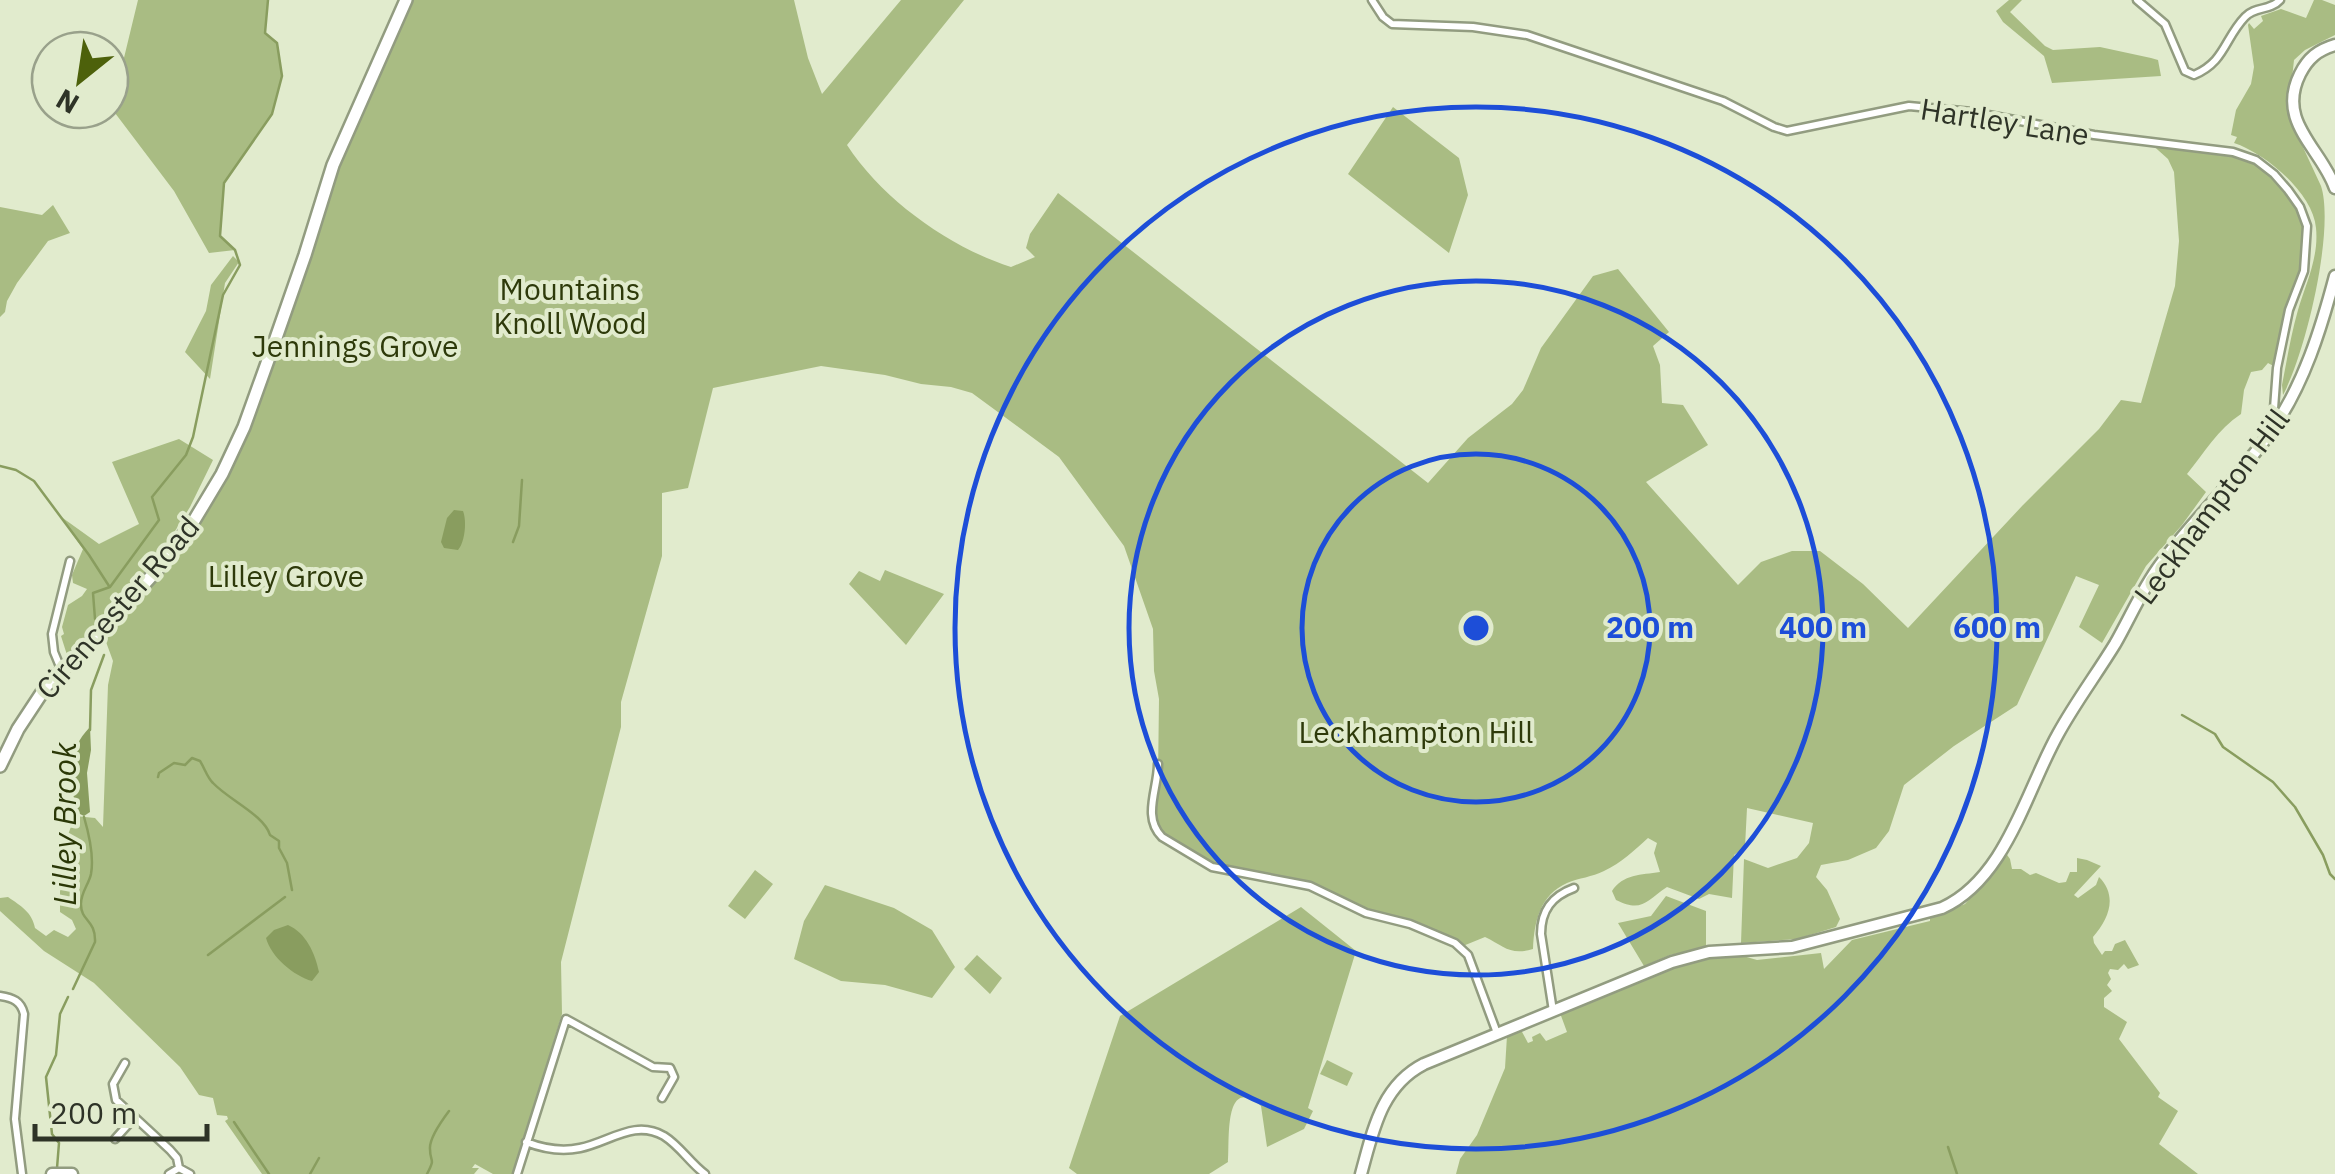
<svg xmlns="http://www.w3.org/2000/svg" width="2335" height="1174" viewBox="0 0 2335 1174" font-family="'IBM Plex Sans',sans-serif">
	<rect width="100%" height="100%" fill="#e1ebcd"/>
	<path fill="#a9bc83" d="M138,0H268L265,33L277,43L282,76L272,114L224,183L220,235L235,250L209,253L174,191L115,113L122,66Z
		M411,0H794L808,58L822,94L901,0H964L847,145C883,200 949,247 1011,267L1035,257L1026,248L1030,234L1058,193L1428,483L1468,438L1512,404L1523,390L1541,348L1593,276L1618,269L1669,332L1653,346L1660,365L1662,403L1683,405L1708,445L1646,482L1738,585L1761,562L1792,551H1820L1863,584L1908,628L2023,505L2099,429L2121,400L2141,403L2175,286L2179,241L2174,172L2168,159L2149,142L2233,152L2256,160L2288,190L2307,226V258L2293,297L2277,368L2268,363L2262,370L2251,372L2244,390L2241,414C2218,429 2204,453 2187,474L2206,492L2182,525L2146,566L2102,643L2079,627L2099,585L2076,576L2017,705L1954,746L1904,785L1889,831L1876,848L1848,860L1821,865L1816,877L1827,890L1840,919L1836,927L1797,939L1741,943L1744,859L1768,868L1797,858L1809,843L1813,823L1747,808L1745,847L1734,855L1732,898L1709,894L1699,899L1667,887C1646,901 1642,913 1616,900L1612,891C1623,874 1641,875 1660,872L1654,853L1657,843L1648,838C1635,850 1621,863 1604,871C1592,877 1579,878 1567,883C1540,895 1534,922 1533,949C1510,956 1504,946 1485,937L1458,948L1355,908L1323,891L1212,867L1181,850L1153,827L1158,778L1159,699L1154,671L1153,629L1124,546L1059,457L972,393L951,387L921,384L885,375L821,366L713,388L688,488L662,493V556L621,702V727L561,962L562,1014L513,1174H493L475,1164L472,1168H479L474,1174H262L225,1121L228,1119L227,1116L217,1115L213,1098L199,1095L180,1067L94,983L44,951L0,911V898L8,897C21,906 32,912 35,928L46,936L54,930L68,937L76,929L72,920L60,912V891L71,870L68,853L73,849L66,840L75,816L95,818L103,827L108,685L113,661L102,631L195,529L229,475L332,183Z
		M2009,0H2022L2010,12L2045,46L2053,50L2100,47L2151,58L2158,60L2161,76L2052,83L2044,56L2003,22L1996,11Z
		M2314,0H2322L2335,5V35L2305,50L2294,60L2288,115L2321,186C2335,229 2306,352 2283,395L2282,385C2287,360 2291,334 2298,310C2306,283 2319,257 2316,228C2313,193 2265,153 2234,143L2237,137L2231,135L2236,110L2251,84L2254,67L2248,25L2249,23L2254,29L2263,21L2261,16L2281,9L2306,18Z
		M1393,107L1459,158L1468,195L1449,253L1348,174Z
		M53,205L70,233L48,241L17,283L7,301L5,312L0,317V207L42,215Z
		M233,256L239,262L225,283L210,379L185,352L206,311L211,285Z
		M179,439L213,460L190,507L152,568L67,655L61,636L64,634L62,627L68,605L82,596L87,589L73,583L72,575L83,549L60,516L99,544L139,524L112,462Z
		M885,570L944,594L906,645L849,584L859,571L880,581Z
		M2005,852L2010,859L2012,869H2021L2030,875L2036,873L2059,883L2066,882L2070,872H2077V858L2087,860L2101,866L2074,895L2078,898L2096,885L2099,877C2118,896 2109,919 2093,937L2094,943L2102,955L2105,951H2112L2115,944L2125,940L2139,965L2128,969L2124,964L2118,970L2110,969L2108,973L2111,979L2107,985L2112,991L2104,998V1007L2127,1022L2119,1039L2160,1093L2158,1097L2178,1111L2159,1144L2198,1174H1456L1460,1159L1477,1135L1505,1068L1507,1036L1521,1030L1528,1043L1533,1041L1532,1037L1540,1033L1546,1041L1567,1032L1560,1013L1698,955L1707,960L1710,955L1743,956L1757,960L1821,953L1824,969L1852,940L1930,921V918L1965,904L1984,882Z
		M755,870L773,884L745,919L728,906Z
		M825,885L894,908L932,930L955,967L932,998L885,985L841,981L794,959L804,921Z
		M1666,896L1706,911V947L1670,955L1644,966L1618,923L1651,916Z
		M1301,907L1356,951L1308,1108L1313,1111L1304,1129L1267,1147L1261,1106C1223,1073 1230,1143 1228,1162L1209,1174H1077L1069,1168L1120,1016Z
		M977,955L1002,978L990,994L964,969Z
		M1327,1060L1353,1073L1347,1086L1320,1074Z"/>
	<path fill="#899d5f" d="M454,510L463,511C467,521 465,542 458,550L444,548L441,542L447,518Z
		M90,727L91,750L87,773L90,812L84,816L76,812C71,778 64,754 90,727Z
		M288,925C306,933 315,953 319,972L312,981C294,976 271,957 266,938L274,930Z"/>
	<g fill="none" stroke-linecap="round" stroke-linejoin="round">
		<path stroke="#899d5f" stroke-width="2.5" d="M0,466L16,470L34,481L89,555L109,586
			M513,542L519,526L522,480
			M95,619L93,593L110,587L159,520L152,497L186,455L193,437L223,295L240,265L235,250L220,236L224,183L272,114L282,76L277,43L265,33L268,0
			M2182,715L2215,734L2223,747L2273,782L2295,807L2323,855L2330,874L2335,879
			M90,730L91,690L104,655
			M158,777L159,773L174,763L185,765L192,758L200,761C205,769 207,777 213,783C229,800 264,815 270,835L279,841V848L287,863L292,890
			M208,955L285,897
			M73,989L95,942C96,920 81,921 81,905C80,894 89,884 91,874C94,857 89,834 84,817
			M234,1122L269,1174
			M1948,1147L1957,1174
			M57,1168L59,1143L52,1134L46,1077L56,1055L60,1014L68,997
			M310,1174L319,1158
			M427,1174C436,1157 430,1163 430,1149C429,1138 443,1119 449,1111"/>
		<g stroke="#929c80" stroke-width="11">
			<path id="street" d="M1372,0L1383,17L1392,24L1473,27L1527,35L1723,101L1774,127L1787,131L1909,106L1972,112L2094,135L2233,152L2256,160L2274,174L2288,190L2300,207L2307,226L2304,271L2289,310L2277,368L2273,422
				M2137,0L2165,24L2185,71L2194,75C2225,62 2224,39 2245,17C2255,6 2270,11 2280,0
				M61,669L54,652L52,634L70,561
				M1158,764C1158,789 1142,817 1162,837L1212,867L1310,886L1366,913L1410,924L1455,943L1468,955L1497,1033
				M0,996C13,998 21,1001 24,1014L15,1119L22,1174
				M1553,1011L1541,934C1541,910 1552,896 1574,888
				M125,1063L113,1084L116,1100L170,1150L177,1158L179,1168
				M115,1139L134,1118
				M526,1142C544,1149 561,1152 580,1148C610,1142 634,1119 664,1136C680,1146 690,1163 705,1174
				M169,1174L179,1168L190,1174
				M517,1174L566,1019L653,1067L670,1068L674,1077L662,1098"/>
		</g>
		<g stroke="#929c80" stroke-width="15">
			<path id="secondary" d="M2335,45C2318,50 2308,58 2300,74C2276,122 2321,148 2335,188
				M52,1174H72
				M1361,1174C1373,1131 1381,1086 1424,1064L1672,962L1709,952L1792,947L1942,908C2006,879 2026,791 2058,734C2075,703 2096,675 2115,644C2130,618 2142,589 2160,565C2194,518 2239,478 2272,430C2304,384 2321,329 2335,276"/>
		</g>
		<g stroke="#929c80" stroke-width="16">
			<path id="primary" d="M0,766L18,729L47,685L95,638L157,570L195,519L222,474L244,427L276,338L305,255L333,165L406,0"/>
		</g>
		<use href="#street" stroke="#fff" stroke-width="6"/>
		<use href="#secondary" stroke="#fff" stroke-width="10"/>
		<use href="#primary" stroke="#fff" stroke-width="11"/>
	</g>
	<g fill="none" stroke="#1d4ed8" stroke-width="5">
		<circle cx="1476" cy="628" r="174"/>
		<circle cx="1476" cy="628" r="347"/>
		<circle cx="1476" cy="628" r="521"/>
	</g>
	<g text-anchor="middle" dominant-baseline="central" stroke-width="8" stroke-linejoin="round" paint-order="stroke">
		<g font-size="30" fill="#2e3327" stroke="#e1ebcd">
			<text transform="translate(2005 121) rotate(9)">Hartley Lane</text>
			<text transform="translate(2211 506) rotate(-53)">Leckhampton Hill</text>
			<text transform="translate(117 607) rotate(-49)">Cirencester Road</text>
		</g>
		<g font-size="30" fill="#2e3a0a" stroke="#e1ebcd">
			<text x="570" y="288">Mountains<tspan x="570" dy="34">Knoll Wood</tspan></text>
			<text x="355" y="345">Jennings Grove</text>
			<text x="286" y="575">Lilley Grove</text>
			<text x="1416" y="731">Leckhampton Hill</text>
		</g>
		<g font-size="32" font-style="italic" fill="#2b3807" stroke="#e1ebcd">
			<text transform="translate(64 824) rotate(-90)">Lilley Brook</text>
		</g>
	</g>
	<circle cx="1476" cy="628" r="15" fill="#1d4ed8" stroke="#e1ebcd" stroke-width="5"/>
	<g font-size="30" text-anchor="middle" font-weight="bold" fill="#1d4ed8" stroke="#e1ebcd" stroke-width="8" stroke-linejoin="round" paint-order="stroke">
		<text x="1650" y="638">200 m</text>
		<text x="1823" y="638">400 m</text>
		<text x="1997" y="638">600 m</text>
	</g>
	<g transform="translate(80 80) rotate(210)"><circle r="48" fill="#e1ebcd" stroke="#99a18b" stroke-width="2.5"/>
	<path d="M0-8L18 38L0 25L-18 38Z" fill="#4d610b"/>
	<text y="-15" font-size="28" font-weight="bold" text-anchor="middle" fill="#2e3327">N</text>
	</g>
	<path d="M35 1124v15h172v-15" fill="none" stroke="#2e3327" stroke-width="5"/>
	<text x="50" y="1124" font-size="30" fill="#2e3327" stroke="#e1ebcd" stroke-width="8" paint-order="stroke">200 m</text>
</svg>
